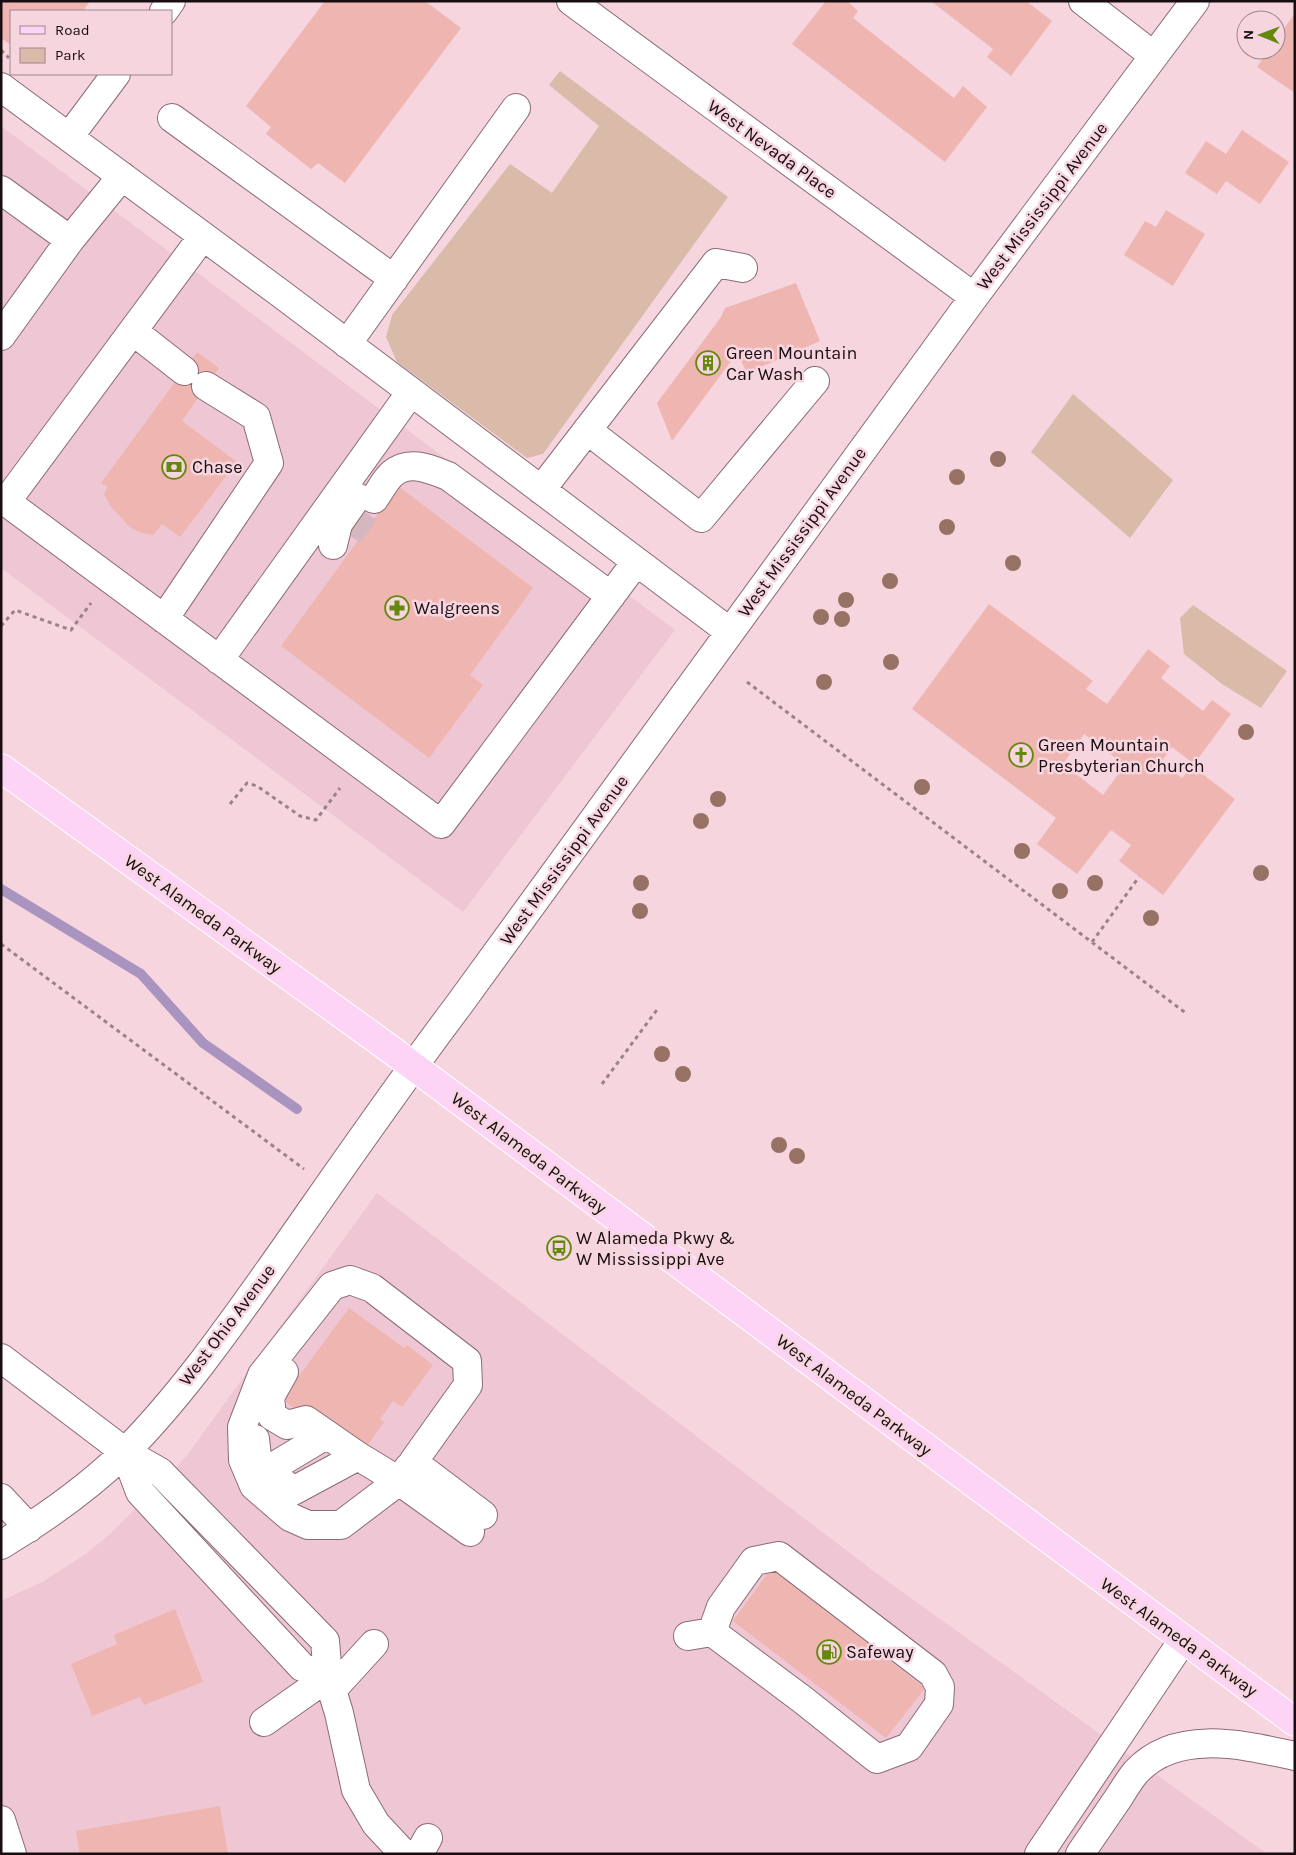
<svg xmlns="http://www.w3.org/2000/svg" width="1296" height="1855" viewBox="0 0 1296 1855" font-family="Karla,sans-serif">
	<rect width="100%" height="100%" fill="#f6d5df"/>
	<path fill="#efc6d3" d="M1,126L675,630L463,912L1,568Z
		M377,1193L876,1573L1267,1854H1V1601L44,1581L87,1553L111,1533L159,1486L188,1454Z"/>
	<path fill="#dabaa9" d="M560,71L728,197L543,454L527,458L397,362L386,337L392,315L510,164L552,193L599,126L549,85Z
		M1073,394L1173,480L1130,538L1031,452Z
		M1193,605L1287,671L1261,708L1222,684L1184,654L1180,618Z"/>
	<g fill="none" stroke-linecap="round" stroke-linejoin="round">
		<path stroke="#a994c0" stroke-width="10" d="M1,889L141,974L203,1043L297,1109"/>
	</g>
	<path fill="#efb5b1" fill-rule="evenodd" d="M1,1H11L17,5L12,1H90L83,11H11V45L1,38Z
		M325,1H425L461,28L345,183L318,163L311,169L266,134L271,127L246,106Z
		M826,1H847L858,11L853,18L954,98L963,86L987,107L945,162L792,44Z
		M931,1H1026L1052,21L1011,76L987,57L993,49Z
		M1295,13V93L1257,67L1269,50H1276V40Z
		M1242,130L1289,162L1260,204L1226,181L1217,194L1185,173L1206,141L1226,154Z
		M1166,210L1205,234L1173,286L1124,255L1145,221L1156,227Z
		M796,283L820,341L747,373L737,353L672,441L657,403L721,317L725,308Z
		M197,352L219,368L182,421L237,462L180,537L162,524L153,535L142,533L131,528L111,507L104,494L108,487L101,483Z
		M398,486L533,588L470,675L483,685L429,758L281,646Z
		M989,604L1093,681L1086,689L1107,704L1148,649L1170,666L1161,678L1203,711L1212,700L1231,714L1194,764L1172,747L1161,762L1182,778L1192,766L1235,799L1163,895L1119,861L1131,845L1111,830L1077,874L1037,844L1056,818L912,709ZM1084,734L1125,765L1103,795L1063,764Z
		M349,1308L404,1348L407,1345L433,1365L402,1407L393,1401L380,1419L384,1422L362,1453L315,1424L282,1399Z
		M771,1569L925,1688L886,1738L733,1621Z
		M175,1609L203,1682L144,1705L140,1697L92,1716L71,1664L117,1644L114,1635Z
		M220,1806L228,1854H80L76,1831Z"/>
	<g fill="none" stroke-linecap="round" stroke-linejoin="round">
		<path stroke="#d5b7c0" stroke-width="28" stroke-dasharray="28 14" stroke-linecap="butt" d="M349,535L374,499"/>
		<g stroke="#8a6c75" stroke-width="30">
			<path id="minor" d="M571,1L974,297
				M1083,1L1154,56
				M164,11L171,1
				M1,87L280,293L730,632
				M172,118L394,279
				M69,137L116,74
				M1,190L70,240L122,176
				M133,331L184,371
				M1,336L70,240
				M347,344L516,108
				M587,430L701,518L815,381
				M541,490L716,263L743,268
				M1,498L441,824L636,562
				M374,499C380,491 385,480 392,474C409,459 430,469 448,476L611,596
				M6,502L203,236
				M333,545L338,524L357,497
				M164,619L269,463L256,417L206,386
				M219,660L411,392
				M1,1358L125,1452L160,1472L325,1641L328,1677L339,1713L356,1790L376,1824L404,1854
				M284,1372L270,1397L272,1416L287,1425L306,1420L358,1456L399,1481L409,1467
				M255,1439L257,1457L266,1471L326,1435
				M125,1452L140,1492L302,1667L328,1677
				M281,1481L293,1491L358,1456
				M1,1498L29,1528
				M470,1532L399,1481L341,1525H308L290,1517L254,1486L243,1460L242,1427L262,1375L332,1286L350,1280L372,1288L467,1361L468,1385L413,1462L483,1515
				M1,1545C44,1519 89,1487 125,1452C179,1398 227,1330 271,1268C333,1180 393,1092 458,1006L974,297L1195,1
				M779,1556L933,1674L940,1687L939,1704L909,1747L877,1759L803,1700L712,1632L721,1607L754,1561Z
				M688,1636L712,1632
				M332,1690L374,1644
				M264,1722L328,1677
				M1,1820L12,1854
				M419,1854L428,1838
				M1039,1854L1183,1640
				M1080,1854C1093,1835 1106,1816 1119,1797C1124,1789 1130,1779 1136,1772C1176,1728 1244,1745 1295,1756"/>
		</g>
		<g stroke="#fff" stroke-width="30">
			<path id="major" d="M1,768L386,1046L1295,1722"/>
		</g>
		<path stroke="#9a8289" stroke-width="3" stroke-dasharray="4 4" stroke-linecap="butt" d="M1,50L9,58
			M1,626L15,610L71,630L91,603
			M747,682L1187,1014
			M230,804L247,783L257,786L300,816L316,820L340,788
			M1092,942L1139,877
			M1,944L304,1169
			M602,1084L659,1007"/>
		<use href="#minor" stroke="#fff" stroke-width="28"/>
		<use href="#major" stroke="#fdd4f6" stroke-width="28"/>
	</g>
	<g fill="#987165">
		<circle cx="998" cy="459" r="8"/>
		<circle cx="957" cy="477" r="8"/>
		<circle cx="947" cy="527" r="8"/>
		<circle cx="1013" cy="563" r="8"/>
		<circle cx="890" cy="581" r="8"/>
		<circle cx="846" cy="600" r="8"/>
		<circle cx="821" cy="617" r="8"/>
		<circle cx="842" cy="619" r="8"/>
		<circle cx="891" cy="662" r="8"/>
		<circle cx="824" cy="682" r="8"/>
		<circle cx="1246" cy="732" r="8"/>
		<circle cx="922" cy="787" r="8"/>
		<circle cx="718" cy="799" r="8"/>
		<circle cx="701" cy="821" r="8"/>
		<circle cx="1022" cy="851" r="8"/>
		<circle cx="1261" cy="873" r="8"/>
		<circle cx="641" cy="883" r="8"/>
		<circle cx="1095" cy="883" r="8"/>
		<circle cx="1060" cy="891" r="8"/>
		<circle cx="640" cy="911" r="8"/>
		<circle cx="1151" cy="918" r="8"/>
		<circle cx="662" cy="1054" r="8"/>
		<circle cx="683" cy="1074" r="8"/>
		<circle cx="779" cy="1145" r="8"/>
		<circle cx="797" cy="1156" r="8"/>
	</g>
	<defs>
		<g id="building-ring" transform="scale(1.25)"><circle r="9.5" fill="#f6d5df" stroke="#64880c" stroke-width="1.5"/><path d="M-4-6H4V6H1V3H-1V6H-4ZM-2.5-4.3h1.7v1.8h-1.7ZM.8-4.3h1.7v1.8H.8ZM-2.5-1h1.7V.8h-1.7ZM.8-1h1.7V.8H.8Z" fill="#64880c"/></g>
		<g id="bank-ring" transform="scale(1.25)"><circle r="9.5" fill="#f6d5df" stroke="#64880c" stroke-width="1.5"/><path d="M-6-4H6V4H-6ZM0-2.3a2.3 2.3 0 1 0 0 4.6a2.3 2.3 0 1 0 0-4.6Z" fill="#64880c"/></g>
		<g id="pharmacy-ring" transform="scale(1.25)"><circle r="9.5" fill="#f6d5df" stroke="#64880c" stroke-width="1.5"/><path d="M-2-6h4v4h4v4h-4v4h-4v-4h-4v-4h4Z" fill="#64880c"/></g>
		<g id="church-ring" transform="scale(1.25)"><circle r="9.5" fill="#f6d5df" stroke="#64880c" stroke-width="1.5"/><path d="M-1.2-6h2.4v3.5h3.3v2.4h-3.3V6h-2.4V-.1h-3.3v-2.4h3.3Z" fill="#64880c"/></g>
		<g id="bus-ring" transform="scale(1.25)"><circle r="9.5" fill="#f6d5df" stroke="#64880c" stroke-width="1.5"/><path d="M-5-6H5V4H4V6H2V4H-2V6H-4V4H-5ZM-3.5-4V0h7V-4ZM-3.5 1.2v1.5H-2V1.2ZM2 1.2v1.5H3.5V1.2Z" fill="#64880c"/></g>
		<g id="fuel-ring" transform="scale(1.25)"><circle r="9.5" fill="#f6d5df" stroke="#64880c" stroke-width="1.5"/><path d="M-5.5-6h7V0h2V4h1.3V-2.5L3-4.5l.8-.8L6-3V5H2.5V1h-1V6h-7ZM-4.2-4.7v3.2H.2V-4.7Z" fill="#64880c"/></g>
	</defs>
	<g fill-rule="evenodd">
		<use href="#building-ring" x="708" y="363"/>
		<use href="#bank-ring" x="174" y="467"/>
		<use href="#pharmacy-ring" x="397" y="608"/>
		<use href="#church-ring" x="1021" y="755"/>
		<use href="#bus-ring" x="559" y="1248"/>
		<use href="#fuel-ring" x="829" y="1652"/>
	</g>
	<g text-anchor="middle" dominant-baseline="central" stroke-width="5" stroke-linejoin="round" paint-order="stroke">
		<g font-size="18" fill="#180d11" stroke="#f6d5df">
			<text transform="translate(772 149) rotate(36)">West Nevada Place</text>
			<text transform="translate(1042 206) rotate(-53)">West Mississippi Avenue</text>
			<text transform="translate(802 532) rotate(-54)">West Mississippi Avenue</text>
			<text transform="translate(564 860) rotate(-54)">West Mississippi Avenue</text>
			<text transform="translate(203 914) rotate(36)">West Alameda Parkway</text>
			<text transform="translate(529 1153) rotate(37)">West Alameda Parkway</text>
			<text transform="translate(227 1325) rotate(-53)">West Ohio Avenue</text>
			<text transform="translate(854 1395) rotate(37)">West Alameda Parkway</text>
			<text transform="translate(1179 1637) rotate(36)">West Alameda Parkway</text>
		</g>
		<g font-size="18" fill="#180d11" stroke="#f6d5df" text-anchor="start">
			<text x="726" y="353">Green Mountain<tspan x="726" dy="21">Car Wash</tspan></text>
			<text x="192" y="467">Chase</text>
			<text x="414" y="608">Walgreens</text>
			<text x="1038" y="745">Green Mountain<tspan x="1038" dy="21">Presbyterian Church</tspan></text>
			<text x="576" y="1238">W Alameda Pkwy &amp;<tspan x="576" dy="21">W Mississippi Ave</tspan></text>
			<text x="846" y="1652">Safeway</text>
		</g>
	</g>
	<rect width="1296" height="1855" fill="none" stroke="#180d11" stroke-width="5"/>
	<rect x="10" y="10" width="162" height="65" fill="#f6d5df" stroke="#9d858d"/>
	<rect x="20" y="26" width="25" height="8" fill="#fdd4f6" stroke="#9d858d"/>
	<text x="55" y="35" font-size="15" fill="#180d11">Road</text>
	<rect x="20" y="48" width="25" height="15" fill="#dabaa9" stroke="#9d858d"/>
	<text x="55" y="60" font-size="15" fill="#180d11">Park</text>
	<g transform="translate(1261 35) rotate(271)"><circle r="24" fill="#f6d5df" stroke="#9d858d"/>
	<path d="M0-4L9 19L0 12L-9 19Z" fill="#64880c"/>
	<text y="-8" font-size="14" font-weight="bold" text-anchor="middle" fill="#180d11">N</text>
	</g>
</svg>
